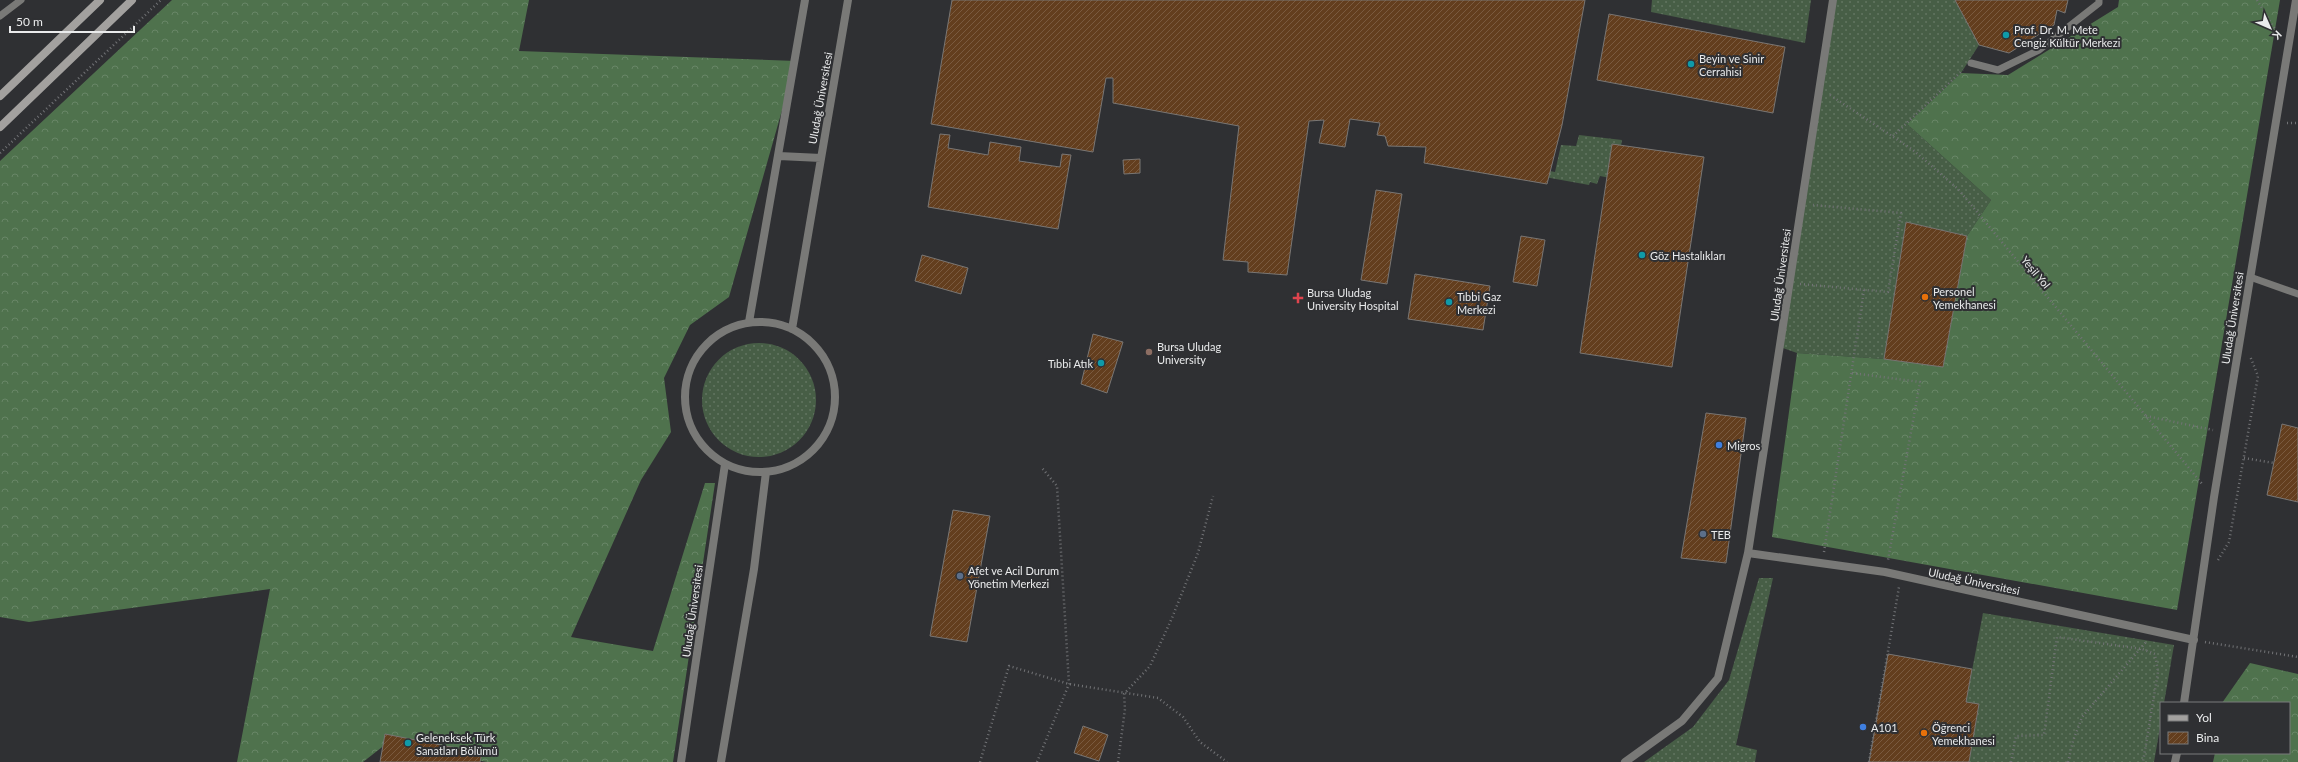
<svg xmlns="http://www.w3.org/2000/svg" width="2298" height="762" viewBox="0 0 2298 762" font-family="Lato,sans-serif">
	<defs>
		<pattern id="grass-dots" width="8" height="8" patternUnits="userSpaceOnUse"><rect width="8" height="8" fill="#475e46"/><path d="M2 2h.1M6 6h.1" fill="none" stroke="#627561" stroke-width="1.8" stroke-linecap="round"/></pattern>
		<pattern id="forest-crowns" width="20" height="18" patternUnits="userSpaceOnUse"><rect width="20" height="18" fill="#4f724d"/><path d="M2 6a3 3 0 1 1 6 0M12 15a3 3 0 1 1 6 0" fill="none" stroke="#688667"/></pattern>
		<pattern id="building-hatch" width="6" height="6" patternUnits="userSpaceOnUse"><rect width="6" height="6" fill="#633e1e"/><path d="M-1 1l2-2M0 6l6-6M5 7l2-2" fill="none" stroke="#7a5a3f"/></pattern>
	</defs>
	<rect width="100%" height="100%" fill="#2f3033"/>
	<path fill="url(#grass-dots)" d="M1652,0H1811L1805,43L1651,12Z
		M1833,0H1955L1979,45L1961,73L1907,124L1991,200L1967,236L1906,222L1884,359L1797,353L1780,347Z
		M1579,135L1622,140L1615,179L1600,176L1597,184L1590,182L1589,185L1435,157V150L1555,172L1561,145L1576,146Z
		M702 400a57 57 0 1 1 114 0a57 57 0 1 1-114 0Z
		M1759,578H1773L1736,745L1757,750L1755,762H1644L1693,727L1729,680Z
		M1983,613L2174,645L2164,703H2161V722L2154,762H1969L1979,705L1966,702Z"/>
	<path fill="url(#forest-crowns)" d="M172,0H529L519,51L796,61L729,297L690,325L664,378L671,432L641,480L571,637L653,651L705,483H715L673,762H487L386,744L363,762H237L270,589L29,622L0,617V161Z
		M2119,0H2280L2177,610L1772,537L1797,353L1884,359L1943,367L1967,236L1991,200L1907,124L1961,73L2008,75L2118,7Z
		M2250,663L2298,674V762H2213L2215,753H2289V703H2222Z"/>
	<path fill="url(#building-hatch)" stroke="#797674" d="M952,0H1585L1562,125L1547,184L1424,163L1426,147L1388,146L1385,136L1377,135L1380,123L1350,119L1345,147L1319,143L1324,120L1309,121L1287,275L1248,272V262L1223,260L1239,126L1113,103V78H1106L1093,152L931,124Z
		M1955,0H2068L2065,13L2057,10L2054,25L2009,53L1979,45Z
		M1609,14L1785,47L1773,113L1597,80Z
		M940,134L950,135L948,148L988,155L990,142L1021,147L1019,161L1060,167L1062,154L1071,155L1058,229L928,207Z
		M1612,144L1704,157L1672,367L1580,353Z
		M1140,159V173L1124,174L1123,160Z
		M1376,190L1402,194L1387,284L1361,280Z
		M1906,222L1967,236L1943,367L1884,359Z
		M1521,236L1545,240L1537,286L1513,282Z
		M922,255L968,268L961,294L915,281Z
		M1415,274L1490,286L1483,330L1408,319Z
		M1093,334L1123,342L1107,393L1081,384Z
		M1706,413L1746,418L1726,563L1681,558Z
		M2282,424L2298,428V502L2267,495Z
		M953,510L990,516L967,642L930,636Z
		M1888,654L1972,669L1966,702L1979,704L1969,762H1869Z
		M1083,726L1108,735L1099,761L1074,753Z
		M385,734L482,753L480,762H380Z"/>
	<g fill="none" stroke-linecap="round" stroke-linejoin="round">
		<path stroke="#727376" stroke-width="2.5" stroke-dasharray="1 3" stroke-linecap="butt" d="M2257,0L2278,34
			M1830,95L1913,150L1958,189L2203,485
			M2287,123H2298
			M1893,136L1963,70
			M0,153L161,0
			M1800,284L1888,292L1901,213L1813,205
			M1852,373L1920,382L1888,560
			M2146,416L2213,430
			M2244,458L2274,463
			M1824,552L1864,290
			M2218,560L2229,542L2258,376L2250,356
			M2205,642L2298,657
			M980,762L1009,666L1069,684L1158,698L1183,717L1200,742L1227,762
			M1037,762L1069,684L1057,486L1042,468
			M1118,762L1125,709L1124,694L1150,666L1172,618L1198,553L1213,496
			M1869,762L1899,587
			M2011,762L2016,736L2044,735L2057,637L2142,649L2155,654L2158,672L2143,762
			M2068,762L2073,741L2082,717L2146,642"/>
		<path stroke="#797977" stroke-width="7" d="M0,16L21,0
			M1971,63L1998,70L2039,50L2099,3V0
			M2250,277L2298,294"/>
		<path stroke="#797977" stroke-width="8" d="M779,156L821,158
			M685 397a75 75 0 1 1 150 0a75 75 0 1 1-150 0Z
			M749,322L805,0
			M792,329L848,0
			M1748,553L1885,572L2194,640
			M2184,703L2214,497L2296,0
			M681,762L725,464
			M721,762L754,569L766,472
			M1625,762L1682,721L1718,678L1748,553L1833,0
			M2175,762L2177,753"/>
		<path stroke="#a3a19f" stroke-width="8" d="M0,96L100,0
			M0,127L132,0"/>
	</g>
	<g fill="#0f9aa8" stroke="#2f3033" stroke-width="1.5">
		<circle cx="2006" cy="35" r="4"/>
		<circle cx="1691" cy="64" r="4"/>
		<circle cx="1642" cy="255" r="4"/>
		<circle cx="1449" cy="302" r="4"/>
		<circle cx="1101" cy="363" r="4"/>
		<circle cx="408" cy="743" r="4"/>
	</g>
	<g fill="#e8710a" stroke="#2f3033" stroke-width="1.5">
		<circle cx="1925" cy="297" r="4"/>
		<circle cx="1924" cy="733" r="4"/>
	</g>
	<path fill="#e0444e" stroke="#2f3033" stroke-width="1.5" d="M1296 292h4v4h4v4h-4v4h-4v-4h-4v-4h4z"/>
	<circle fill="#8d6e63" stroke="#2f3033" stroke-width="1.5" cx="1149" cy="352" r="4"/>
	<g fill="#3f7fe0" stroke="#2f3033" stroke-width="1.5">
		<circle cx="1719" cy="445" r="4"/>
		<circle cx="1863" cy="727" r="4"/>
	</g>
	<g fill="#5c6f8a" stroke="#2f3033" stroke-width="1.5">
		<circle cx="1703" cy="534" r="4"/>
		<circle cx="960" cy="576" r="4"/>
	</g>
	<g text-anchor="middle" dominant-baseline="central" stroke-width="4" stroke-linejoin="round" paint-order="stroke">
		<g font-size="11" fill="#eaebec" stroke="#2f3033" text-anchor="start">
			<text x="2014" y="29">Prof. Dr. M. Mete<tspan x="2014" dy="13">Cengiz Kültür Merkezi</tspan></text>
			<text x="1699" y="58">Beyin ve Sinir<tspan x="1699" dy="13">Cerrahisi</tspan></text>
			<text x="1650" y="255">Göz Hastalıkları</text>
			<text x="1933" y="291">Personel<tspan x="1933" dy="13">Yemekhanesi</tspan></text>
			<text x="1307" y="292">Bursa Uludag<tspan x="1307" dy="13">University Hospital</tspan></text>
			<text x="1457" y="296">Tıbbi Gaz<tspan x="1457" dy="13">Merkezi</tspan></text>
			<text x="1157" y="346">Bursa Uludag<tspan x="1157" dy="13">University</tspan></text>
			<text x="1093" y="363" text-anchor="end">Tıbbi Atık</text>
			<text x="1727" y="445">Migros</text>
			<text x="1711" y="534">TEB</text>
			<text x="968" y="570">Afet ve Acil Durum<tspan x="968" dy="13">Yönetim Merkezi</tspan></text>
			<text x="1871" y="727">A101</text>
			<text x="1932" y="727">Öğrenci<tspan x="1932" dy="13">Yemekhanesi</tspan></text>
			<text x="416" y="737">Geleneksek Türk<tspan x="416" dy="13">Sanatları Bölümü</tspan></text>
		</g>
		<g font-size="11" fill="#eaebec" stroke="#2f3033">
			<text transform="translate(820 98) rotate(-80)">Uludağ Üniversitesi</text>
			<text transform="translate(2036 272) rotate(50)">Yeşil Yol</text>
			<text transform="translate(1780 275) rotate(-82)">Uludağ Üniversitesi</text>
			<text transform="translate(2232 318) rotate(-81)">Uludağ Üniversitesi</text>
			<text transform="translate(1974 581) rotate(12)">Uludağ Üniversitesi</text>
			<text transform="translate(692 611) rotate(-82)">Uludağ Üniversitesi</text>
		</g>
	</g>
	<rect x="2160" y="702" width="130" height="52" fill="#2f3033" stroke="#7a7b7d"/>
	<rect x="2168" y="715" width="20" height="6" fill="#a3a19f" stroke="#7a7b7d"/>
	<text x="2196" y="722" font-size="12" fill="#eaebec">Yol</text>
	<rect x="2168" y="732" width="20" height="12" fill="url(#building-hatch)" stroke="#7a7b7d"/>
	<text x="2196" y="742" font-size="12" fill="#eaebec">Bina</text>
	<g transform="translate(2270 28) rotate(135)" stroke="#2f3033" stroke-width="3" paint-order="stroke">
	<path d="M0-3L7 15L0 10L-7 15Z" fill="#eaebec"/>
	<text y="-6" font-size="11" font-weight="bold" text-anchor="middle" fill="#eaebec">K</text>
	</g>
	<path d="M10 26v6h124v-6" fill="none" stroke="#eaebec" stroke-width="2"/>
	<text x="16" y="26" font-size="12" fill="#eaebec" stroke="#2f3033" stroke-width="3" paint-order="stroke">50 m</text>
</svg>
